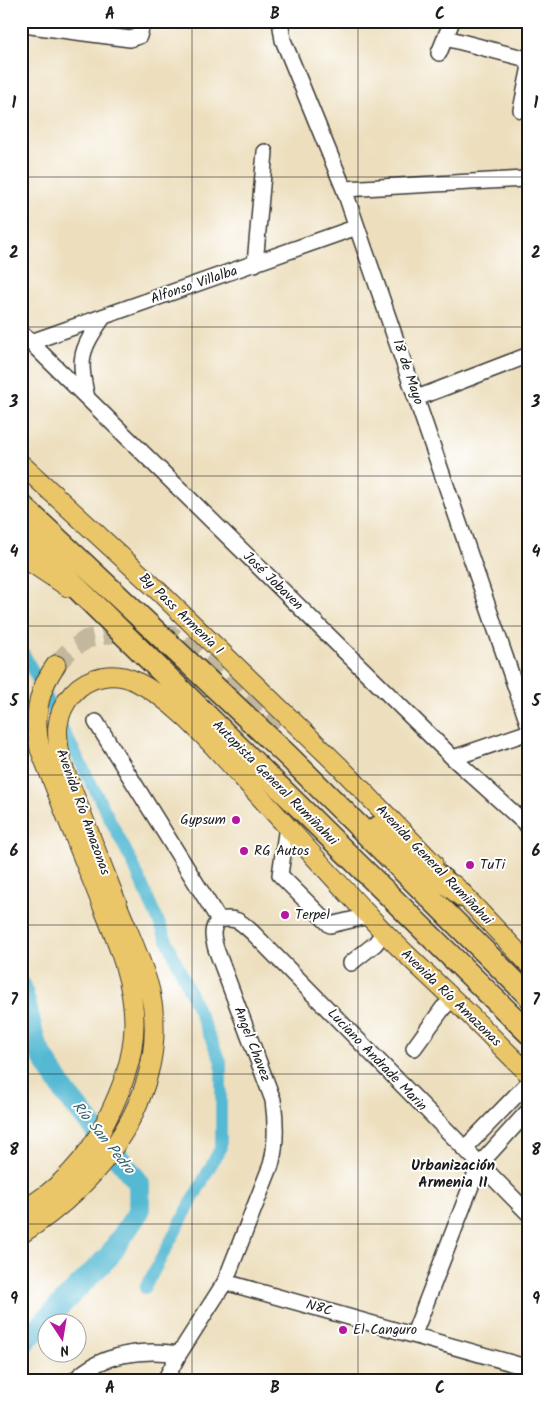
<svg xmlns="http://www.w3.org/2000/svg" width="550" height="1401" viewBox="0 0 550 1401" font-family="Kalam,sans-serif">
	<rect width="100%" height="100%" fill="#fff"/>
	<filter id="ink" filterUnits="userSpaceOnUse"><feTurbulence type="fractalNoise" baseFrequency=".02" numOctaves="2"/><feDisplacementMap in="SourceGraphic" scale="10" xChannelSelector="R" yChannelSelector="G"/><feConvolveMatrix kernelMatrix="1 2 1 2 8 2 1 2 1" color-interpolation-filters="sRGB"/></filter>
	<filter id="wash" filterUnits="userSpaceOnUse"><feTurbulence type="fractalNoise" baseFrequency=".0096" numOctaves="4" result="noise"/><feDisplacementMap in="SourceGraphic" scale="20" xChannelSelector="R" yChannelSelector="G"/><feGaussianBlur stdDeviation="1.12" result="paint"/><feColorMatrix in="noise" values="0 0 0 0 0 0 0 0 0 0 0 0 0 0 0 0 0 1.4 0 .05"/><feComposite in="paint" operator="in"/></filter>
	<g filter="url(#wash)">
		<rect width="100%" height="100%" fill="#eddfbe"/>
		<g fill="none" stroke-linecap="round" stroke-linejoin="round">
			<path stroke="#54b9d3" stroke-width="12" d="M21,648L133,864L221,1062V1147L145,1288"/>
			<path stroke="#54b9d3" stroke-width="22" d="M21,987L36,1046L66,1094L139,1183V1211L109,1256L21,1345"/>
		</g>
	</g>
	<g filter="url(#ink)">
		<g fill="none" stroke-linecap="round" stroke-linejoin="round">
			<path stroke="#c3b89e" stroke-width="19" stroke-dasharray="19 9" stroke-linecap="butt" d="M56,665L69,651L87,639L130,630L173,636L283,721"/>
			<g stroke="#3b3934" stroke-width="18">
				<path id="minor" d="M280,21L283,40L344,189L357,227L529,726
					M31,26L130,39L139,36L143,21
					M446,38L523,58L529,65
					M439,53L452,21
					M521,110L529,71
					M344,189L525,179
					M255,264L265,152
					M21,333L453,758L529,827
					M31,342L357,227
					M87,398C78,357 80,351 104,316
					M417,398L529,355
					M96,722L219,920
					M453,758L529,732
					M287,826L280,875L330,925L368,916
					M219,920C237,916 242,923 254,934L529,1214
					M351,963L375,944L384,932
					M414,1048L443,1008L453,999
					M464,1149L529,1082
					M225,1282L529,1368
					M414,1334L479,1165L529,1110
					M75,1380C101,1353 143,1349 179,1354
					M165,1380L179,1354L225,1282L271,1165C277,1143 276,1122 273,1100L216,949C213,938 210,929 219,920"/>
			</g>
			<g stroke="#3b3934" stroke-width="21">
				<path id="major" d="M21,464L152,585L339,766L433,863
					M21,556L68,587
					M454,885L529,964
					M21,1211C58,1191 88,1159 106,1121C121,1091 134,1059 134,1024C134,975 112,931 95,887C76,841 58,795 40,749C33,719 37,691 56,665
					M21,1234C102,1184 172,1090 150,991C143,963 130,936 119,909C100,861 81,812 62,764C56,737 53,716 73,693C88,676 114,671 135,681C175,700 211,744 241,776C283,822 325,869 368,915C394,944 423,970 451,997C478,1022 503,1049 529,1074"/>
			</g>
			<g stroke="#3b3934" stroke-width="25">
				<path id="highway" d="M21,505L287,755L529,996
					M21,533L529,1033
					M377,828L463,896"/>
			</g>
			<use href="#minor" stroke="#fff" stroke-width="15"/>
			<use href="#major" stroke="#ebc669" stroke-width="19"/>
			<use href="#highway" stroke="#ebc669" stroke-width="22"/>
		</g>
	</g>
	<path fill="none" stroke="#1c1c1c" stroke-width="1" stroke-opacity="0.55" d="M192,21V1380M358,21V1380M21,177H529M21,327H529M21,476H529M21,626H529M21,775H529M21,925H529M21,1074H529M21,1224H529"/>
	<g fill="#b5179e" stroke="#fff" stroke-width="2">
		<circle cx="236" cy="820" r="5"/>
		<circle cx="244" cy="851" r="5"/>
		<circle cx="470" cy="865" r="5"/>
		<circle cx="285" cy="915" r="5"/>
		<circle cx="343" cy="1330" r="5"/>
	</g>
	<g text-anchor="middle" dominant-baseline="central" stroke-width="4" stroke-linejoin="round" paint-order="stroke">
		<g font-size="14" fill="#1c1c1c" stroke="#fff">
			<text transform="translate(194 285) rotate(-19)">Alfonso Villalba</text>
			<text transform="translate(408 372) rotate(71)">18 de Mayo</text>
			<text transform="translate(273 581) rotate(44)">José Jobaven</text>
			<text transform="translate(181 614) rotate(44)">By Pass Armenia I</text>
			<text transform="translate(275 783) rotate(45)">Autopista General Rumiñahui</text>
			<text transform="translate(83 812) rotate(70)">Avenida Río Amazonas</text>
			<text transform="translate(434 865) rotate(46)">Avenida General Rumiñahui</text>
			<text transform="translate(451 998) rotate(44)">Avenida Río Amazonas</text>
			<text transform="translate(252 1044) rotate(69)">Angel Chavez</text>
			<text transform="translate(377 1060) rotate(46)">Luciano Andrade Marin</text>
			<text transform="translate(319 1308) rotate(16)">N8C</text>
		</g>
		<g font-size="14" fill="#1c1c1c" stroke="#fff" text-anchor="start">
			<text x="226" y="820" text-anchor="end">Gypsum</text>
			<text x="254" y="851">RG Autos</text>
			<text x="480" y="865">TuTi</text>
			<text x="295" y="915">Terpel</text>
			<text x="353" y="1330">El Canguro</text>
		</g>
		<g font-size="15" font-style="italic" fill="#35636e" stroke="#fff">
			<text transform="translate(103 1138) rotate(51)">Río San Pedro</text>
		</g>
		<g font-size="15" font-weight="bold" fill="#1c1c1c" stroke="#fff">
			<text x="453" y="1166">Urbanización<tspan x="453" dy="17">Armenia II</tspan></text>
		</g>
	</g>
	<rect width="550" height="1401" fill="none" stroke="#fff" stroke-width="55"/>
	<g transform="translate(62 1338) rotate(168)"><circle r="24" fill="#ffffff" stroke="#a4a4a4"/>
	<path d="M0-4L9 19L0 12L-9 19Z" fill="#b5179e"/>
	<text y="-8" font-size="14" font-weight="bold" text-anchor="middle" fill="#1c1c1c">N</text>
	</g>
	<rect x="28" y="28" width="494" height="1346" fill="none" stroke="#1c1c1c" stroke-width="2"/>
	<g font-size="16" text-anchor="middle" font-weight="bold" fill="#1c1c1c">
		<text x="110" y="19">A</text>
		<text x="275" y="19">B</text>
		<text x="440" y="19">C</text>
		<text x="14" y="108">1</text>
		<text x="536" y="108">1</text>
		<text x="14" y="258">2</text>
		<text x="536" y="258">2</text>
		<text x="14" y="407">3</text>
		<text x="536" y="407">3</text>
		<text x="14" y="557">4</text>
		<text x="536" y="557">4</text>
		<text x="14" y="706">5</text>
		<text x="536" y="706">5</text>
		<text x="14" y="856">6</text>
		<text x="536" y="856">6</text>
		<text x="14" y="1005">7</text>
		<text x="536" y="1005">7</text>
		<text x="14" y="1155">8</text>
		<text x="536" y="1155">8</text>
		<text x="14" y="1304">9</text>
		<text x="536" y="1304">9</text>
		<text x="110" y="1393">A</text>
		<text x="275" y="1393">B</text>
		<text x="440" y="1393">C</text>
	</g>
</svg>
